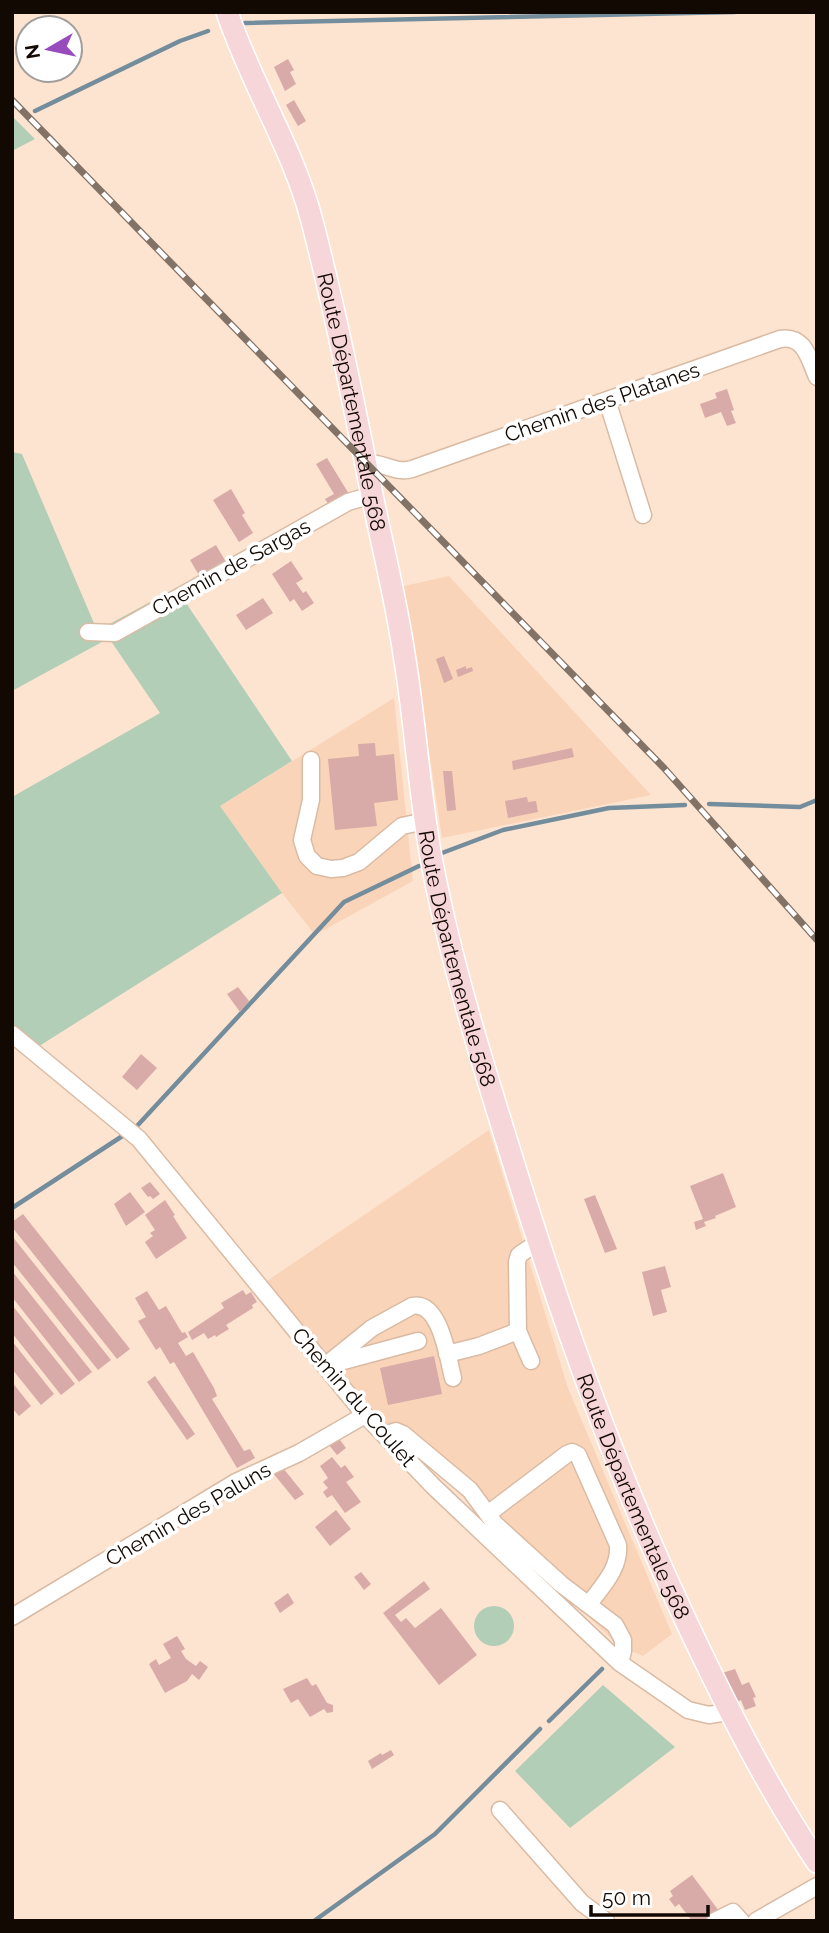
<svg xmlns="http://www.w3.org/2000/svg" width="829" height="1933" viewBox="0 0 829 1933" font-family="Raleway,sans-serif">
	<rect width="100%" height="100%" fill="#fde4d1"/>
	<path fill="#fad4b8" d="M449,576L651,795L442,838L404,586Z
		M394,698L413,881L315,935L282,893L220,806Z
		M489,1130L568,1388L672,1634L643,1656L619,1646L384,1422L264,1283Z"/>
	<path fill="#b3ceb6" d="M12,116L35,139L12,151Z
		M12,452L22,454L102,642L12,691Z
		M176,588L292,761L220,806L282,893L25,1055L12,1044V797L160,713L102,628Z
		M474 1626a20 20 0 1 1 40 0a20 20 0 1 1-40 0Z
		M603,1685L675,1747L570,1828L515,1771Z"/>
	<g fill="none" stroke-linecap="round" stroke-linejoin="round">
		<path stroke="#748d9c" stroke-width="4.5" d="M245,23L735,12
			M35,111L180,41L208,31
			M709,804L800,807L817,800
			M442,853L503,830L609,808L685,805
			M137,1126L344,902L419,866
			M12,1208L124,1135
			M549,1721L602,1669
			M314,1921L435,1834L540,1729"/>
	</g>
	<path fill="#d8aaa8" d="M288,59L294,70L290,72L296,84L285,91L274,67Z
		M294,100L306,121L298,126L286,105Z
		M727,389L734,410L731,411L736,423L727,426L721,412L705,418L700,404L717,398L715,393Z
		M327,458L349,494L329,505L325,499L334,494L316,464Z
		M231,489L245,513L242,515L253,533L239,542L213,500Z
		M216,545L226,562L200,577L190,560Z
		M291,561L303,579L296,583L303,593L306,591L314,603L302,611L294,599L290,602L272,574Z
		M263,598L273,613L246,630L236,615Z
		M444,656L453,679L444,683L436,659Z
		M466,666V669L472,667L473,671L458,677L456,670Z
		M375,743L376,756L394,754L398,800L374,803L377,826L335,830L328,759L359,756L358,744Z
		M572,748L574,757L513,770L512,761Z
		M443,771H452L456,810L447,811Z
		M527,797L528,802L536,801L538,812L508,818L505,801Z
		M238,987L249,1001L240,1012L227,994Z
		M141,1054L157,1068L137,1090L122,1077Z
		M723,1173L736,1207L715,1216L716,1218L704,1222L706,1226L696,1230L694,1222L703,1219L690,1186Z
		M150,1182L160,1194L153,1199L150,1196L148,1197L141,1188Z
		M130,1192L145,1212L126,1226L114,1204Z
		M595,1195L617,1249L605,1253L584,1199Z
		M165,1200L175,1215L173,1216L187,1238L156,1259L145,1242L153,1236L150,1233L155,1230L145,1215Z
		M23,1214L130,1349L117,1359L12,1227V1222Z
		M12,1236L111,1360L98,1370L12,1262Z
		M665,1266L671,1287L661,1290L667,1312L653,1316L642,1272Z
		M12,1271L92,1372L79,1382L12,1297Z
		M243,1290L246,1295L251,1292L257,1302L252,1305L253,1308L226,1325L229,1329L216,1337L215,1335L208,1339L204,1333L192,1340L188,1332L224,1308L221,1303Z
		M147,1291L159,1310L166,1306L182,1333L185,1332L188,1337L178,1343L186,1356L193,1352L214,1388L217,1396L212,1399L244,1451L250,1449L255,1458L237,1468L174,1362L170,1364L160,1347L156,1350L138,1321L146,1317L135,1298Z
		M12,1305L75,1384L61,1395L12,1333Z
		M12,1341L54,1394L41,1405L12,1369Z
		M434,1356L442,1394L388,1405L380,1368Z
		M155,1376L195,1434L187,1440L147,1382Z
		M12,1382L31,1406L19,1416L12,1408Z
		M340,1440L346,1448L337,1455L329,1445Z
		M332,1457L341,1468L345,1465L354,1477L346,1482L361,1502L345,1513L332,1495L327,1498L323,1492L328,1488L323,1482L328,1478L320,1466Z
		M283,1468L304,1494L295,1500L273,1473Z
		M336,1510L351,1529L330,1546L315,1527Z
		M361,1572L371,1584L364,1590L354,1577Z
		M424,1581L430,1589L395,1615L401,1622L406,1618L415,1628L441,1608L477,1655L439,1685L383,1613Z
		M288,1593L294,1603L280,1613L274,1603Z
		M177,1636L185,1649L181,1651L186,1659L196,1666L200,1661L208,1667L199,1680L192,1674L187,1681L165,1693L149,1664L156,1659L159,1665L171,1658L163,1644Z
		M735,1669L742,1685L749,1682L756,1697L753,1698L756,1706L745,1710L741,1700L737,1702L722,1673Z
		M307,1678L312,1686L316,1684L327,1703L333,1705V1712L327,1713L324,1709L310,1717L298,1699L291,1703L283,1689Z
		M391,1750L394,1755L372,1769L368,1761L381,1753L382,1755Z
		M692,1875L719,1911L706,1921H692L679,1904L675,1907L669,1899L673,1896L670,1891Z"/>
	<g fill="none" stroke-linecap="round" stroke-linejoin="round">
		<g stroke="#d9bba4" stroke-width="19">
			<path id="minor" d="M607,400L643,515
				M366,463C384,462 395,474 412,469L780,339C805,335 809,359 817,377
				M88,632L115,633L348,502L372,495
				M311,760V800L302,840L307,856L317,866L331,869L343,868L359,862L402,826L425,821
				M12,1034L139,1139L365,1415L433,1486L620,1663L688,1710L709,1715L728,1712
				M418,1341L325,1366L372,1328L412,1306C440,1300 448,1358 453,1378
				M447,1354L479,1346L518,1331
				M531,1361L518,1331L517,1262L519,1255L538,1242
				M384,1435L396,1431L403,1434L470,1490L495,1524L561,1584L615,1625L623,1640V1651L620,1663
				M489,1513L567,1454L572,1452L578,1455L618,1545C620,1569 602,1586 589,1604
				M12,1617L236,1482L299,1453L365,1415
				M500,1810L582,1903L606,1921
				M715,1921L733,1912L741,1921
				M756,1921L817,1886"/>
		</g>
		<g stroke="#fff" stroke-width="24">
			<g id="major">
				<path id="s1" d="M227,12C251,84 293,148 312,221C335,310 353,400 371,490C382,545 396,599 404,654C416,725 419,797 433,868C453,971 485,1071 516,1171C564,1325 617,1475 686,1621C725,1704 766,1785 817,1862"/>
			</g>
		</g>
		<use href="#minor" stroke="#fff" stroke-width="16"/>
		<use href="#major" stroke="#f7d6d9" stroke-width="21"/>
		<g stroke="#837266" stroke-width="7">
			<path id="rail" d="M12,100L664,768L817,940"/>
		</g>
		<use href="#rail" stroke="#fff" stroke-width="4.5" stroke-dasharray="13" stroke-linecap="butt"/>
	</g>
	<g text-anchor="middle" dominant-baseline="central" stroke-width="7" stroke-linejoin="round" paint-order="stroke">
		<g font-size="21" fill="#130903" stroke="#fff">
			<text stroke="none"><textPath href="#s1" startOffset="411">Route Départementale 568</textPath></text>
			<text transform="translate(602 402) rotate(-19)">Chemin des Platanes</text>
			<text transform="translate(231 567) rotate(-29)">Chemin de Sargas</text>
			<text stroke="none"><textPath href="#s1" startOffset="978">Route Départementale 568</textPath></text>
			<text transform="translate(354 1397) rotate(49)">Chemin du Coulet</text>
			<text stroke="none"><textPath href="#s1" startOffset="1545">Route Départementale 568</textPath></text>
			<text transform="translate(188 1514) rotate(-30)">Chemin des Paluns</text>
		</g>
	</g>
	<rect width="829" height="1933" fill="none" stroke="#130903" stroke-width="28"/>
	<g transform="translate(49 49) rotate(261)"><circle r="33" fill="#ffffff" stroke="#a19d9a" stroke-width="2"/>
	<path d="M0-5L12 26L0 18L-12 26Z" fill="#984bbd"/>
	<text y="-10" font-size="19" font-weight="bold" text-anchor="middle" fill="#130903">N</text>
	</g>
	<path d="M591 1905v10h117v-10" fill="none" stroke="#130903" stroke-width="3.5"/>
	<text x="602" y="1905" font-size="21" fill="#130903" stroke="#ffffff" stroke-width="5" paint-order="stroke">50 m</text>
</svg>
